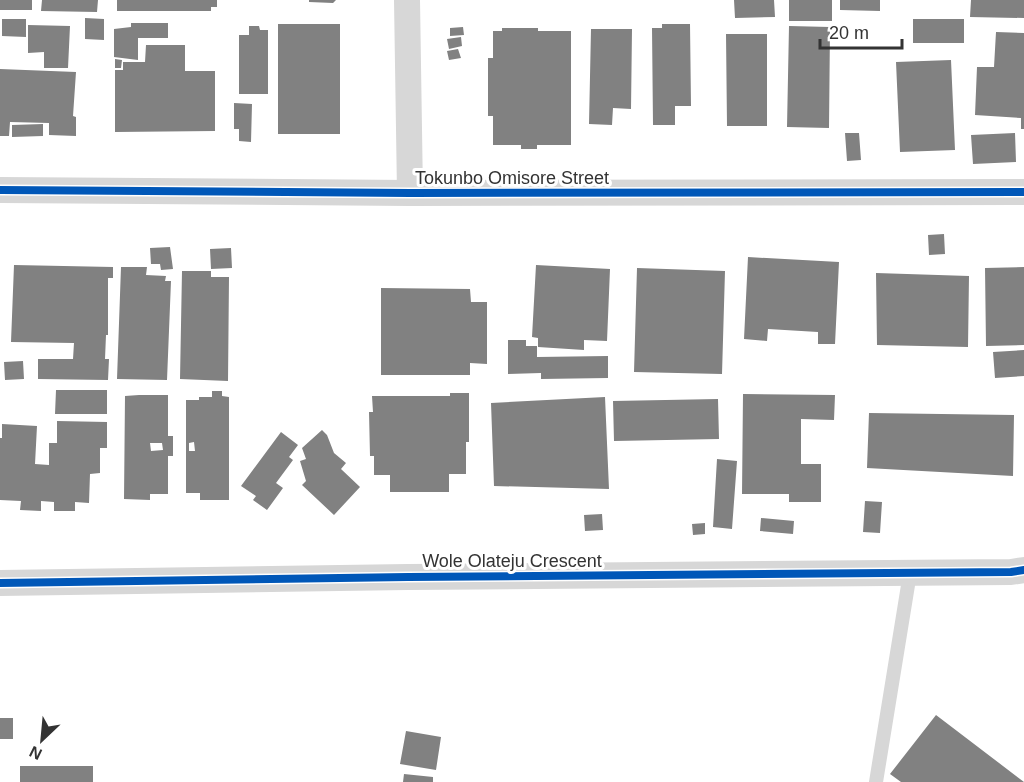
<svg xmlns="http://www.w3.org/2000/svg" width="1024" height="782" viewBox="0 0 1024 782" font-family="Arial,sans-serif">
	<rect width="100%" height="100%" fill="#fff"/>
	<path fill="#818181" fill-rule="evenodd" d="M0,0H32V10H0Z
		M42,0H98L97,12L41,11Z
		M117,0H217V7H211V11H117Z
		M309,0H336L333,3L309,2Z
		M734,0H774L775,17L735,18Z
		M789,0H832V21H789Z
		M840,0H880V11L840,10Z
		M971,0H1024V18L970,17Z
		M85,18L104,19V40L85,39Z
		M2,19H26V37L2,36Z
		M913,19H964V43H913Z
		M131,23H168V38H138V60L114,57V29L131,27Z
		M278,24H340V134H278Z
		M662,24H690L691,106H675V125H653L652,28H662Z
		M28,25L70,26L68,68H44V52L28,53Z
		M249,26H259L260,30H268V94H239V35H249Z
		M789,26L830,27L829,128L787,127Z
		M463,27L464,35L450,36V28Z
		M502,28H538V31H571V145H537V149H521V145H493V116H488V58H493V31H502Z
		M591,29H632L631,109L613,108L612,125L589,124Z
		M996,32L1024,33V129H1021V118L975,115L977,67H994Z
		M726,34H767V126H727Z
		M461,37L462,46L449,49L447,39Z
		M146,45H185V71H215V131L115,132V70H123V62H145Z
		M458,49L461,58L449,60L447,51Z
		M115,59L122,60L121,68H115Z
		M951,60L955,150L900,152L896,62Z
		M0,69L76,72L73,116L76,117V136L49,135V123L10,122L9,136H0Z
		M234,103L252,104L251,142L239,141V129H234Z
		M43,124V136L12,137V125Z
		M845,133H859L861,160L847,161Z
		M1015,133L1016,162L973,164L971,135Z
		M944,234L945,254L929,255L928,235Z
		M170,247L173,269L161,270L160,264H151L150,248Z
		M231,248L232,268L211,269L210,249Z
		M748,257L839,262L835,344H818V332L768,329L767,341L744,339Z
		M14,265L113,267V278H108V335H106L105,359H109L108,380L38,379V359H73L74,343L11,342Z
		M536,265L610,269L607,341L584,340V350L538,347V338L532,337Z
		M121,267H147L146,275L166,276L165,281H171L167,380L117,379Z
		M1024,267V345L986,346L985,268Z
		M637,268L725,271L722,374L634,372Z
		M182,271H211V277H229L228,381L180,379Z
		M876,273L969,276L968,347L877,345Z
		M381,288L470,289L471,302H487V364L470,363V375H381Z
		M508,340H526V346H537V357L608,356V378L541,379V373L508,374Z
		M1024,350V376L995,378L993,352Z
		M23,361L24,379L5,380L4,362Z
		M56,390H107V414H55Z
		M212,391H222V396L229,397V500H200V493H186V400H199V397H212ZM194,442L195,451H189V443Z
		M450,393H469V442H466V474H449V492H390V475H374V456H370L369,412H373L372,396H450Z
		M743,394L835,395L834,420L801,419V464H821V502H789V494H742Z
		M139,395H168V436H173V456H168V494H150V500L124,499L125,396ZM150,443H162L163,450L151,451Z
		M605,397L609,489L494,486L491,403Z
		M718,399L719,439L614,441L613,401Z
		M869,413L1014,415L1013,476L867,468Z
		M57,421L107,422V448H100V473L90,474L89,503L75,502V511H54V502L41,501V511L20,510L21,501L0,500V438H2V424L37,426L35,464L49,465V443H57Z
		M322,430L327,435L334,453L346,463L341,469L360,487L334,515L302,485L306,481L300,461L306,459L302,448Z
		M281,432L298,445L289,457L293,460L276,483L283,488L267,510L253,500L256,496L241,486Z
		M717,459L737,461L732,529L713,527Z
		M865,501L882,502L880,533L863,532Z
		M602,514L603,530L585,531L584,515Z
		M761,518L794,521L793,534L760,531Z
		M705,523V534L693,535L692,524Z
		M936,715L1024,782H901L890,774Z
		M0,718H13V739H0Z
		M406,731L441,737L436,770L400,764Z
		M20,766H93V782H20Z
		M404,774L433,777V782H403Z"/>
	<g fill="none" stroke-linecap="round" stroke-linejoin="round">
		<path stroke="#d7d7d7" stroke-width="14" d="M876,782L910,573"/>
		<path stroke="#d7d7d7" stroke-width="26" d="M407,0L410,193
			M0,190L410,193L1024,192
			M0,583L408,577L1011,572L1024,570"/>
		<g stroke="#fff" stroke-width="11">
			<path id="cycleway" d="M0,190L410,193L1024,192
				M0,583L408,577L1011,572L1024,570"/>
		</g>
		<use href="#cycleway" stroke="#0057b8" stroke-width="8"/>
	</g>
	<g text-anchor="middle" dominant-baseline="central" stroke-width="6" stroke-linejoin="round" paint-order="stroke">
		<g font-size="18" fill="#333" stroke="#fff">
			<text x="512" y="178">Tokunbo Omisore Street</text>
			<text x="512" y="561">Wole Olateju Crescent</text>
		</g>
	</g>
	<g transform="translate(42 740) rotate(206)" stroke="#ffffff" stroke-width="4.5" paint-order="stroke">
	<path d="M0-4.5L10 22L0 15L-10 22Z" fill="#333333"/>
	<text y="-9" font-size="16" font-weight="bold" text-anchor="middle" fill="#333333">N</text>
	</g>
	<path d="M820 39v9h82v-9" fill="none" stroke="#333333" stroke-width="3"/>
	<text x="829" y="39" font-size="18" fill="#333333" stroke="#ffffff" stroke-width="4.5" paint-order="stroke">20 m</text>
</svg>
